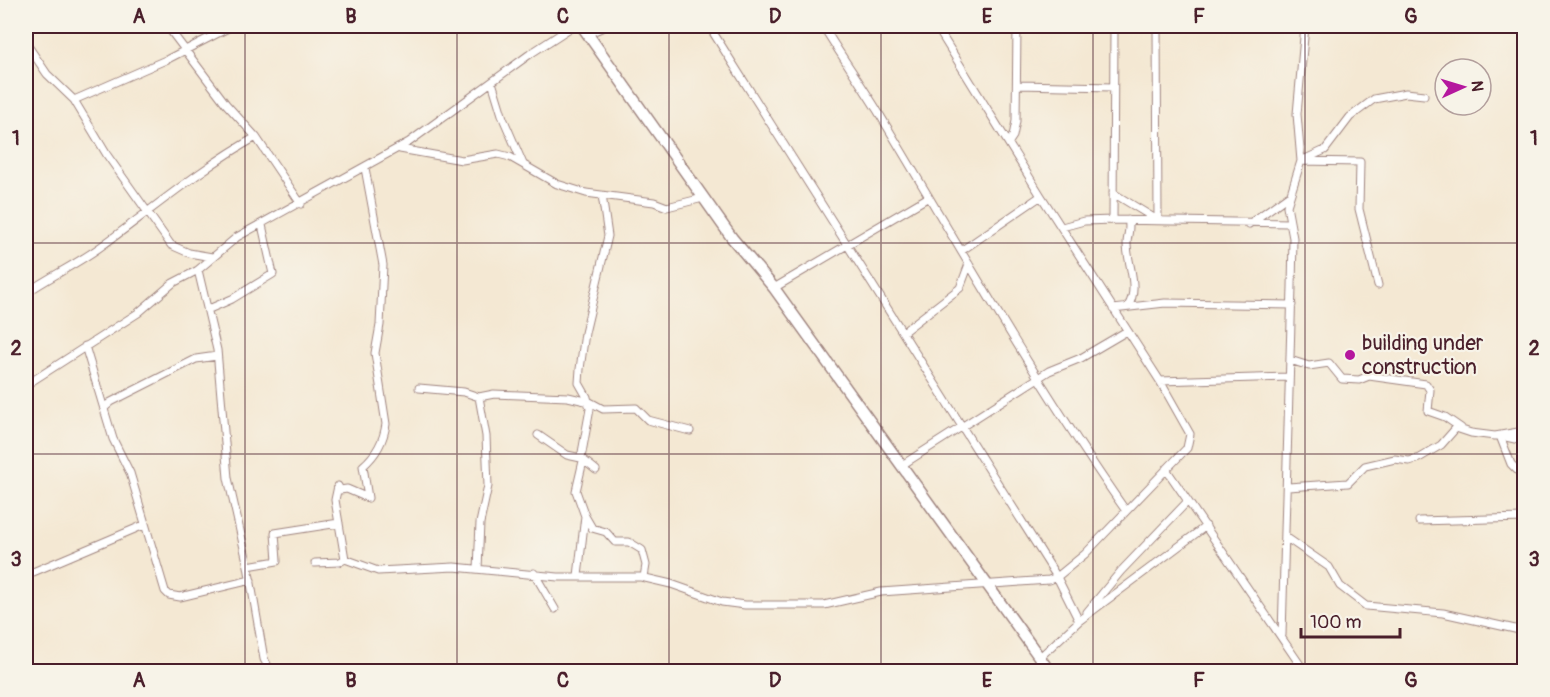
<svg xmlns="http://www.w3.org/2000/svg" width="1550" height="697" viewBox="0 0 1550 697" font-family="Pangolin,sans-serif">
	<rect width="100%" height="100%" fill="#f7f3e8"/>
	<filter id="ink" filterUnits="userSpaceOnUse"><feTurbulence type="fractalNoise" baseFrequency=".0167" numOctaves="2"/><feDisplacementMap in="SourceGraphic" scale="12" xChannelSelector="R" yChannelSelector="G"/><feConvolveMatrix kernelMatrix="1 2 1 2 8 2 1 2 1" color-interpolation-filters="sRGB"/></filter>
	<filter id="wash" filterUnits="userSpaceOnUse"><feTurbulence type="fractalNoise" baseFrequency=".008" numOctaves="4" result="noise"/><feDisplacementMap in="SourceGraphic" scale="24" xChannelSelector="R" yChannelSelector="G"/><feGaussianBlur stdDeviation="1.35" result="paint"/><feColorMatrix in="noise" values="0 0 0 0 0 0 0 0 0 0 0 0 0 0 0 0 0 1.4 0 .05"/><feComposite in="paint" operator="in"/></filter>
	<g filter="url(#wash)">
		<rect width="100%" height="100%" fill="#f4e8d3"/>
	</g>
	<g filter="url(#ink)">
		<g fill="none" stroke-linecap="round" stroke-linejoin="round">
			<g stroke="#9f847f" stroke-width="9">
				<path id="minor" d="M167,26L226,104L256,137L301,204
					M709,26L1057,577L1079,621
					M823,26C840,54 859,81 877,110C958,244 1035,382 1126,511
					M1157,26L1158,219
					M587,34L606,26
					M26,43L47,74L74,100L107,155L171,245L189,253L212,257
					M492,82L503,118L523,164
					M1018,85L1113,87
					M74,100L168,59L232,26
					M1009,142L1013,136L1016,121L1017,26
					M400,149L462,160L498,154L510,157L557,184L586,193L654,202L667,207L703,198
					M1303,160L1325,150L1350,117L1374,99L1406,93L1424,95
					M1301,161L1360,162L1359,209L1378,285
					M1113,193L1154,218
					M1113,220L1114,26
					M1128,220C1131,229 1127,235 1127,244C1127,263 1140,288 1128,306
					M1249,224L1288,196
					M1062,227L1084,221L1113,220L1288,223
					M961,251L1041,196
					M198,270L217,350L228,478L248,566L264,659L271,672
					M774,288L927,198
					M26,293C51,276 79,263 103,245C154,208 201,168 256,137
					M209,309L232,299L273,274L262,225
					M1113,309L1165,303L1292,305
					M903,332L960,288L969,264
					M85,346L113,439L130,473L165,591L169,595L180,597L251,580
					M1290,360L1309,366L1329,363L1342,379L1359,380L1369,376L1426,384L1430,390L1428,411L1445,417L1461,428
					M1160,381L1289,377
					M26,385L138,313L173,283L198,270L237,237L409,142L530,54L573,26
					M419,388L464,392L479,397L486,436L488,486L480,523L478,569
					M479,397L494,394L568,397L590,402L603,409L636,408L648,420L690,431
					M104,408L111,402L196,359L217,356
					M538,435L567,455L581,458
					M1500,436L1511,464L1524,477
					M1506,437L1524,441
					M902,465L1049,371L1081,358L1127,331
					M1166,469L1305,672
					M596,470L581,458L590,409L587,397L579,383L580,369L585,333L608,236L602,195
					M1288,487L1348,483L1365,466L1395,459L1409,461L1419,458L1441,445L1456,428L1471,433L1495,436L1524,431
					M585,516L592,528L606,532L615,542H629L642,550L646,565L644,577
					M1419,521L1524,518
					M1287,538L1329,567L1340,586L1366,606L1443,613L1524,631
					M345,559L335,500L338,486L340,490L347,489L368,498L363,466C377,454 384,439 386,424L375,353L380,325L383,265L365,168
					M315,563L340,562L345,559L378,571L454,567L558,577H641L671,584L722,602L745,605H824L881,592L1049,580L1057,577L1085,554L1187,448L1190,434L1160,381L1041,196L936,26
					M248,566L277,561L275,533L339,523
					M534,573L555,609
					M26,575L144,525
					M578,576L585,516L576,491L583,461
					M1087,612L1121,571L1188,501
					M1282,635L1292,287L1293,238L1287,206L1301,161L1297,114L1305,26
					M1040,657L1079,621L1206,526"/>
			</g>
			<g stroke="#9f847f" stroke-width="13">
				<path id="primary" d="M582,26L732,238L774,288L1050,672"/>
			</g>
			<use href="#minor" stroke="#fff" stroke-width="7"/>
			<use href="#primary" stroke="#fff" stroke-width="10"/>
		</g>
	</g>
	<path fill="none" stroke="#4a1f2b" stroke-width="1.5" stroke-opacity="0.55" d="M245,26V672M457,26V672M669,26V672M881,26V672M1093,26V672M1305,26V672M26,243H1524M26,454H1524"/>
	<circle fill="#b5179e" stroke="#f7f3e8" stroke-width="2" cx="1350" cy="355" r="6"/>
	<g text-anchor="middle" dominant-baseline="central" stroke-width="4.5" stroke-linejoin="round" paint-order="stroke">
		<g font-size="21" fill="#4a1f2b" stroke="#f7f3e8" text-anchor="start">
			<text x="1362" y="343">building under<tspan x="1362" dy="24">construction</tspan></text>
		</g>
	</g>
	<rect width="1550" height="697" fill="none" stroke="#f7f3e8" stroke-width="66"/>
	<g transform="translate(1463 87) rotate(86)"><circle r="28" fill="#f7f3e8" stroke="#b29e9c" stroke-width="1.5"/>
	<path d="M0-4.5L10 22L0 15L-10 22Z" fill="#b5179e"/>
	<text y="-9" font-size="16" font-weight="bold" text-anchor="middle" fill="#4a1f2b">N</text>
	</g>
	<path d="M1301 628v9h99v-9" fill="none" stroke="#4a1f2b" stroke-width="3"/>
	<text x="1310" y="628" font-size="18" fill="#4a1f2b" stroke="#f7f3e8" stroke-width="4.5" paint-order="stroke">100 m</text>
	<rect x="33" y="33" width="1484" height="631" fill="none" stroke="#4a1f2b" stroke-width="2"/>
	<g font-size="20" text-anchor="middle" font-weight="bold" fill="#4a1f2b">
		<text x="139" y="23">A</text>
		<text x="351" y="23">B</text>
		<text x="563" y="23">C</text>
		<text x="775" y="23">D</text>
		<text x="987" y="23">E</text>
		<text x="1199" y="23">F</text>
		<text x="1411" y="23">G</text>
		<text x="16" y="145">1</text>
		<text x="1534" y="145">1</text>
		<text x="16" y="355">2</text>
		<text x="1534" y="355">2</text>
		<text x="16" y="566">3</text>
		<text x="1534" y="566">3</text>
		<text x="139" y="687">A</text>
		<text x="351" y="687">B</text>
		<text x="563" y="687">C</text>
		<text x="775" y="687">D</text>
		<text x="987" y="687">E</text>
		<text x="1199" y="687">F</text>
		<text x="1411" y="687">G</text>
	</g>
</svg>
